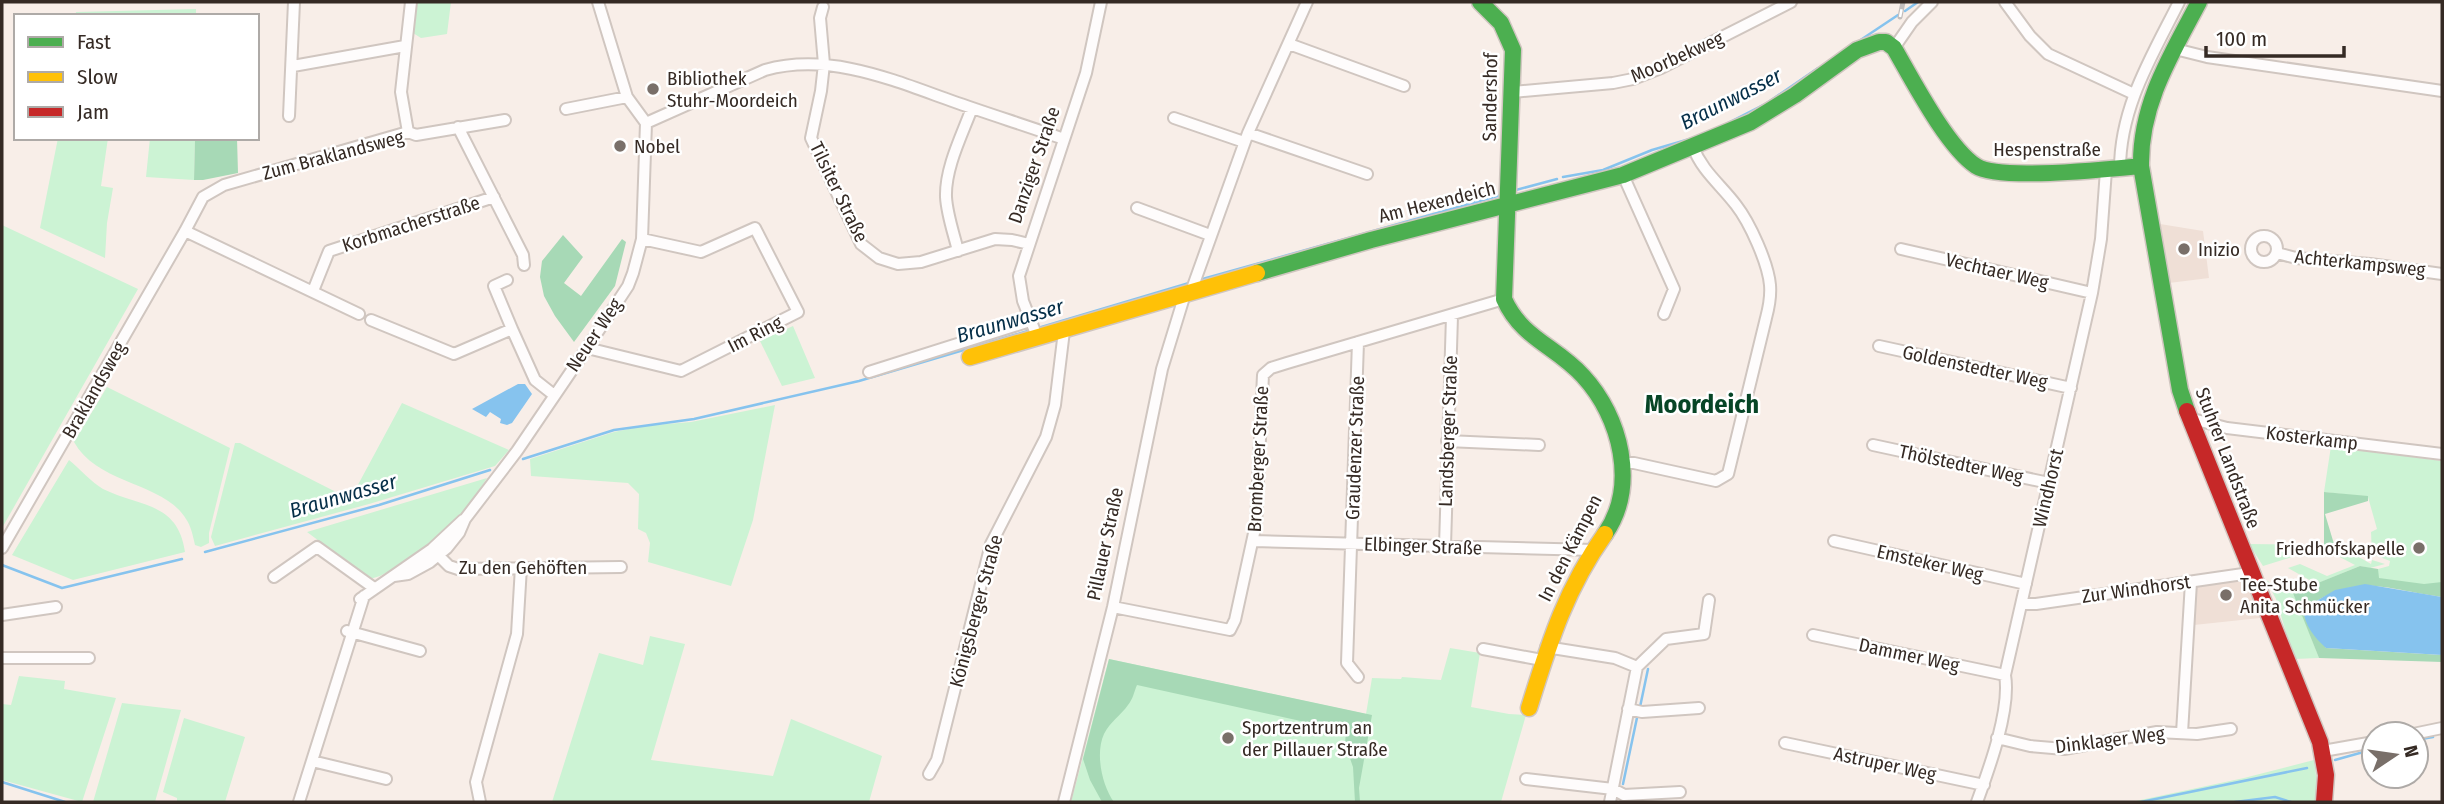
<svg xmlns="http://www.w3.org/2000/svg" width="2444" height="804" viewBox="0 0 2444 804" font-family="'Fira Sans Condensed',sans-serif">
	<rect width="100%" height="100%" fill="#f8eee8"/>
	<path fill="#efdfd6" d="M2160,224L2203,231L2209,278L2169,283Z
		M2245,580L2260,618L2194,625L2196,584Z"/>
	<path fill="#ccf3d4" d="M417,2H451L447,34L421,38L413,33Z
		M196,9V16H75L76,12Z
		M58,138H108L101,186L113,188L107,223L105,258L40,228Z
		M150,138H195L194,180L146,177Z
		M2,225L138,289L2,528Z
		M793,326L815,378L782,386L760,341Z
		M107,387L230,448L209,533V543L201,547L195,545C193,536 191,526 186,519C164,482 98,485 74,442Z
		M402,403L509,450L495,466L369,504L215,546L211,537L235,443H240L336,492L353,494Z
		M775,405L753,520L731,586L648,562L650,543L646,533L638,529L639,494L628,483L531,476L530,459L614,432L643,426L691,422Z
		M2331,446L2442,461V597L2378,578V569L2389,566L2390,561L2372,554L2371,532L2377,529L2368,497L2324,492Z
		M69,460C80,469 91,482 103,489C140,507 178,502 185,552L73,580L12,555Z
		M487,478L467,509L423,553L380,576L370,579L307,532Z
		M2249,544L2315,545V550L2263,566Z
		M2345,549L2371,564L2372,560L2385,564L2370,568L2360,566L2294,593L2319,658L2294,659L2276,599L2266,580L2287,593L2313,582L2288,568L2300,564L2327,576L2355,565L2332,553Z
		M650,636L685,644L651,760L773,776L791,719L882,756L869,802H552L599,653L643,665Z
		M1450,648L1480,653L1471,707L1509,714L1526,715L1501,802H1071L1109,659L1366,714L1372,678L1401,679L1402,677L1441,680Z
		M19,676L65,681L64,689L116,698L82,802L2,780V704L11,705Z
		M122,703L181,710L155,802H93Z
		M184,718L245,737L225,802H177V798L163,792Z
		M2314,760L2317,783L2315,802H2131L2244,778Z"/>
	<path fill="#a7d9b6" d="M195,138H237L238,173L203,180H194Z
		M563,235L583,257L564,283L581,296L622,239L626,242L615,286L574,342L555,316L544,296L540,277L542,261Z
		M2324,492L2368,496V501L2325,514L2334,544L2324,547Z
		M2360,566L2378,569L2379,578L2424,584L2442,582V597C2382,589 2358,571 2303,610L2326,648L2442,655V662L2319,658L2293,593Z
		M1109,659L1372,715L1359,788L1360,802H1355L1353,767L1345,744L1346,731L1137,685C1134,692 1133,699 1128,705C1121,715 1110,722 1104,734C1095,753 1102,786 1114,802H1102L1090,780L1083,759Z"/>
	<path fill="#86c3ee" d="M518,384H525L532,394L512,423L507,425L500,423L501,419L490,412L486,417L472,409Z
		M2365,584L2442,597V655L2326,648C2314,637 2305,626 2303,609L2335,590Z"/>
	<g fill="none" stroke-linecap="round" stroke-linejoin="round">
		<path stroke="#86c3ee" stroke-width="2.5" d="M1905,11L1918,2
			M1859,41L1898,15
			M1722,126L1767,103L1818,68
			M1563,177L1603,170L1652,150L1693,138
			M1516,190L1557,179
			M1199,280L1501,195
			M1038,328L1189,283
			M523,459L614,430L694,419L859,381L1031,330
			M205,552L379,505L490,470
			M2,565L62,588L182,559
			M1640,707L1648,669
			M2416,740L2433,737
			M2335,760L2374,749
			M2,782L65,802
			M1623,784L1638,713
			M2141,802L2307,768
			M2235,802L2275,797L2291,802"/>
		<g stroke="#d0c6c0" stroke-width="14">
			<path id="street" d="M2005,2L2030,36L2048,54L2134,94
				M823,7L820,18L824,64L821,91L811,138L861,244L879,258L898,264L921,262L995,239L1012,240L1029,244
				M1289,44L1404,86
				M1894,48L1912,22L1932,2
				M2175,49L2207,57L2442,91
				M293,66L405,46
				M1513,92L1613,83L1633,79L1661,68L1791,2
				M566,109L627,97
				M289,116L294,2
				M1174,118L1244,142
				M646,123L765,70C829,52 893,80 952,101C989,114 1027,126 1064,139
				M458,127L523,255L524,265
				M408,132L401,92L411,2
				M1248,133L1367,174
				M2120,169C2120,107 2152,56 2179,2
				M1623,175L1674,289L1664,314
				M1137,208L1210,235
				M185,231L359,314
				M2251 249a13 13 0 1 1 26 0a13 13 0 1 1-26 0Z
				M1901,249L2092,293
				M958,251C954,234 947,215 946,197C945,168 962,135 972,108
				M2277,253L2296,258L2370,264L2442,274
				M507,280L494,286L512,329
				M1192,289L1248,133L1307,2
				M313,291L329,251L494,197
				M371,320L454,354L512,329L535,380L554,395
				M1036,334L1023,301L1019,276L1086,73L1101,2
				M1879,346L2071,388
				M587,348L681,371L798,312L755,228L701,252L642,239
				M869,372L1030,321
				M2189,418L2227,428L2442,454
				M1447,441L1539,445
				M1873,445L2049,483
				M1622,463H1634L1716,481L1728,474L1766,318C1769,307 1771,297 1770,285C1768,263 1750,223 1736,205C1721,185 1702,171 1693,147
				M1253,541L1594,550
				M1834,541L2026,584
				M1445,546L1452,316
				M2,548L185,231L203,197L224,185L408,132L416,135L505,120
				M432,549L449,566L458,569L621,567
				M394,576L408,574L430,562L447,548L459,533L465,519L517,451L587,348L628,286L633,273L642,239L646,123L627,97L598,2
				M274,577L317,547L374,588
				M360,599L432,549L463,520
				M2022,604H2036L2250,573
				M1113,607L1230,630L1235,620L1256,524L1263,375L1271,368L1287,363L1504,299
				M2,615L56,607
				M347,631L420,651
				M1813,635L2005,675
				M1546,647L1615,658L1637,667L1610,802
				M1483,649L1542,660
				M2,658H89
				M1637,667L1666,639L1704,634L1709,600
				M1358,677L1347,663L1358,342
				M1628,709L1642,712L1699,708
				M2182,733L2191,582
				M2413,734L2442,728
				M1997,738L2030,746L2064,749L2157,732L2197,734L2231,729
				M1785,743L1984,785
				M2323,751L2374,742
				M312,761L386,779
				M929,774L937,760L991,544L1046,437L1055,405L1064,331
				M1526,779L1613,789L1624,795L1680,792
				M299,802L364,596
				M480,802L476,782L517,634L521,567
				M1064,802L1113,607L1162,369L1185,294
				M1977,802C1989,769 2011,709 2005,675L2092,293L2101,239L2106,170"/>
		</g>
		<g stroke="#d0c6c0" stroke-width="19">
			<path id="fast" d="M1480,2L1501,23L1513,50L1504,299C1522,339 1556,346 1583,376C1621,417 1638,486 1605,534
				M1257,273L1371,240L1623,175L1751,122L1795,95L1857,50L1879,42H1886L1894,48C1912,79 1947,147 1976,166C1999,181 2110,169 2141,166
				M2187,411L2180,390L2141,166C2140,104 2171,55 2199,2"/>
		</g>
		<g stroke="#d0c6c0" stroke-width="19">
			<path id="slow" d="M970,357L1257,273
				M1529,708C1549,644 1565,590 1605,534"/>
		</g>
		<g stroke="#d0c6c0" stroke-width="19">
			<path id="jam" d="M2187,411L2320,742L2326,775L2324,802"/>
		</g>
		<use href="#street" stroke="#fefcfc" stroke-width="10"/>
		<use href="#fast" stroke="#4caf50" stroke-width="16"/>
		<use href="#slow" stroke="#ffc107" stroke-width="16"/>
		<use href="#jam" stroke="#c62828" stroke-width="16"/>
		<g stroke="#c2bebd" stroke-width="5">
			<path id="rail" d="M1900,17L1903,2"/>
		</g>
		<use href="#rail" stroke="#fff" stroke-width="2.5" stroke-dasharray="8" stroke-linecap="butt"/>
	</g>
	<g fill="#796f69" stroke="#fff" stroke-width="2.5">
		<circle cx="653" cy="89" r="7"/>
		<circle cx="620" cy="146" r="7"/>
		<circle cx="2184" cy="249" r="7"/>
		<circle cx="2419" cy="548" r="7"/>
		<circle cx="2226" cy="595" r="7"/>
		<circle cx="1228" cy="738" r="7"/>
	</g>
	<g text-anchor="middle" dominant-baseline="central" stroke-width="5" stroke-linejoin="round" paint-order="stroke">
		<g font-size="19" fill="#352a24" stroke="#fff">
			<text transform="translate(1677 57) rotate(-24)">Moorbekweg</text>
			<text transform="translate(1490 97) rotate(-89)">Sandershof</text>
			<text x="2047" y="149">Hespenstraße</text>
			<text transform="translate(333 155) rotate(-15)">Zum Braklandsweg</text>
			<text transform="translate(1034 165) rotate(-71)">Danziger Straße</text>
			<text transform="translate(839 192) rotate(64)">Tilsiter Straße</text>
			<text transform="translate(1437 202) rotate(-14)">Am Hexendeich</text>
			<text transform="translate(411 224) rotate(-18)">Korbmacherstraße</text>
			<text transform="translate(2360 263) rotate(6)">Achterkampsweg</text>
			<text transform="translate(1997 271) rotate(13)">Vechtaer Weg</text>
			<text transform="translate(755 334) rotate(-27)">Im Ring</text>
			<text transform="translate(594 335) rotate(-56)">Neuer Weg</text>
			<text transform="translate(1975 367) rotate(12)">Goldenstedter Weg</text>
			<text transform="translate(94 390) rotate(-60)">Braklandsweg</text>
			<text transform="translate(1448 431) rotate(-88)">Landsberger Straße</text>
			<text transform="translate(2312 438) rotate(7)">Kosterkamp</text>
			<text transform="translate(1355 448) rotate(-88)">Graudenzer Straße</text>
			<text transform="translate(2228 458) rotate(69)">Stuhrer Landstraße</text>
			<text transform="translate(1258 459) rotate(-87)">Bromberger Straße</text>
			<text transform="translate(1961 464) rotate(12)">Thölstedter Weg</text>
			<text transform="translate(2048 488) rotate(-77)">Windhorst</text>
			<text transform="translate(1105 544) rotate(-78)">Pillauer Straße</text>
			<text transform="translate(1423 546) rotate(2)">Elbinger Straße</text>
			<text transform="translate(1570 548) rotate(-63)">In den Kämpen</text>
			<text transform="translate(1930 563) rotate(13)">Emsteker Weg</text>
			<text x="523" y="567">Zu den Gehöften</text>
			<text transform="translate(2136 589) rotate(-8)">Zur Windhorst</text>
			<text transform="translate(976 611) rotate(-75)">Königsberger Straße</text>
			<text transform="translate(1909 655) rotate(12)">Dammer Weg</text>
			<text transform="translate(2110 740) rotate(-7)">Dinklager Weg</text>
			<text transform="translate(1885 764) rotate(12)">Astruper Weg</text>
		</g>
		<g font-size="19" fill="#352a24" stroke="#fff" text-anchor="start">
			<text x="667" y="78">Bibliothek<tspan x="667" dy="22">Stuhr-Moordeich</tspan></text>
			<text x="634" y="146">Nobel</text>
			<text x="2198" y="249">Inizio</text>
			<text x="2405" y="548" text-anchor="end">Friedhofskapelle</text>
			<text x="2240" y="584">Tee-Stube<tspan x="2240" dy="22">Anita Schmücker</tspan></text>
			<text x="1242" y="727">Sportzentrum an<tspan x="1242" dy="22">der Pillauer Straße</tspan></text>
		</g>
		<g font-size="21" font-style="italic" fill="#062f48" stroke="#fff">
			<text transform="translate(1731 99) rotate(-27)">Braunwasser</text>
			<text transform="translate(1010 321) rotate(-16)">Braunwasser</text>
			<text transform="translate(343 496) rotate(-16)">Braunwasser</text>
		</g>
		<g font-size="26" font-weight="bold" fill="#074526" stroke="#fff">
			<text x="1702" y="404">Moordeich</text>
		</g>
	</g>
	<rect width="2444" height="804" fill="none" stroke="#352a24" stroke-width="7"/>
	<rect x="14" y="14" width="245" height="126" fill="#ffffff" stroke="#aeaaa7" stroke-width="2"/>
	<rect x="28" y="37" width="35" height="10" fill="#4caf50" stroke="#aeaaa7" stroke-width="2"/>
	<text x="77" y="49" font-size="21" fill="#352a24">Fast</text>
	<rect x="28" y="72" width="35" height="10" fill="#ffc107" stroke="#aeaaa7" stroke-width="2"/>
	<text x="77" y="84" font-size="21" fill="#352a24">Slow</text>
	<rect x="28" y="107" width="35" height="10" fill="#c62828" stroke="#aeaaa7" stroke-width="2"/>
	<text x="77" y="119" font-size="21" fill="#352a24">Jam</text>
	<g transform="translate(2395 755) rotate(77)"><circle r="33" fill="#ffffff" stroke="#aeaaa7" stroke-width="2"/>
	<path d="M0-5L12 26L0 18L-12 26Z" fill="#796f69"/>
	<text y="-10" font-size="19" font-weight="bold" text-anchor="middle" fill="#352a24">N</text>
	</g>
	<path d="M2206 46v10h138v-10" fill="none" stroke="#352a24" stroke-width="3.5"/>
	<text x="2216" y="46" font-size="21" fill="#352a24" stroke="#ffffff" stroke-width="5" paint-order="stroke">100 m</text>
</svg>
